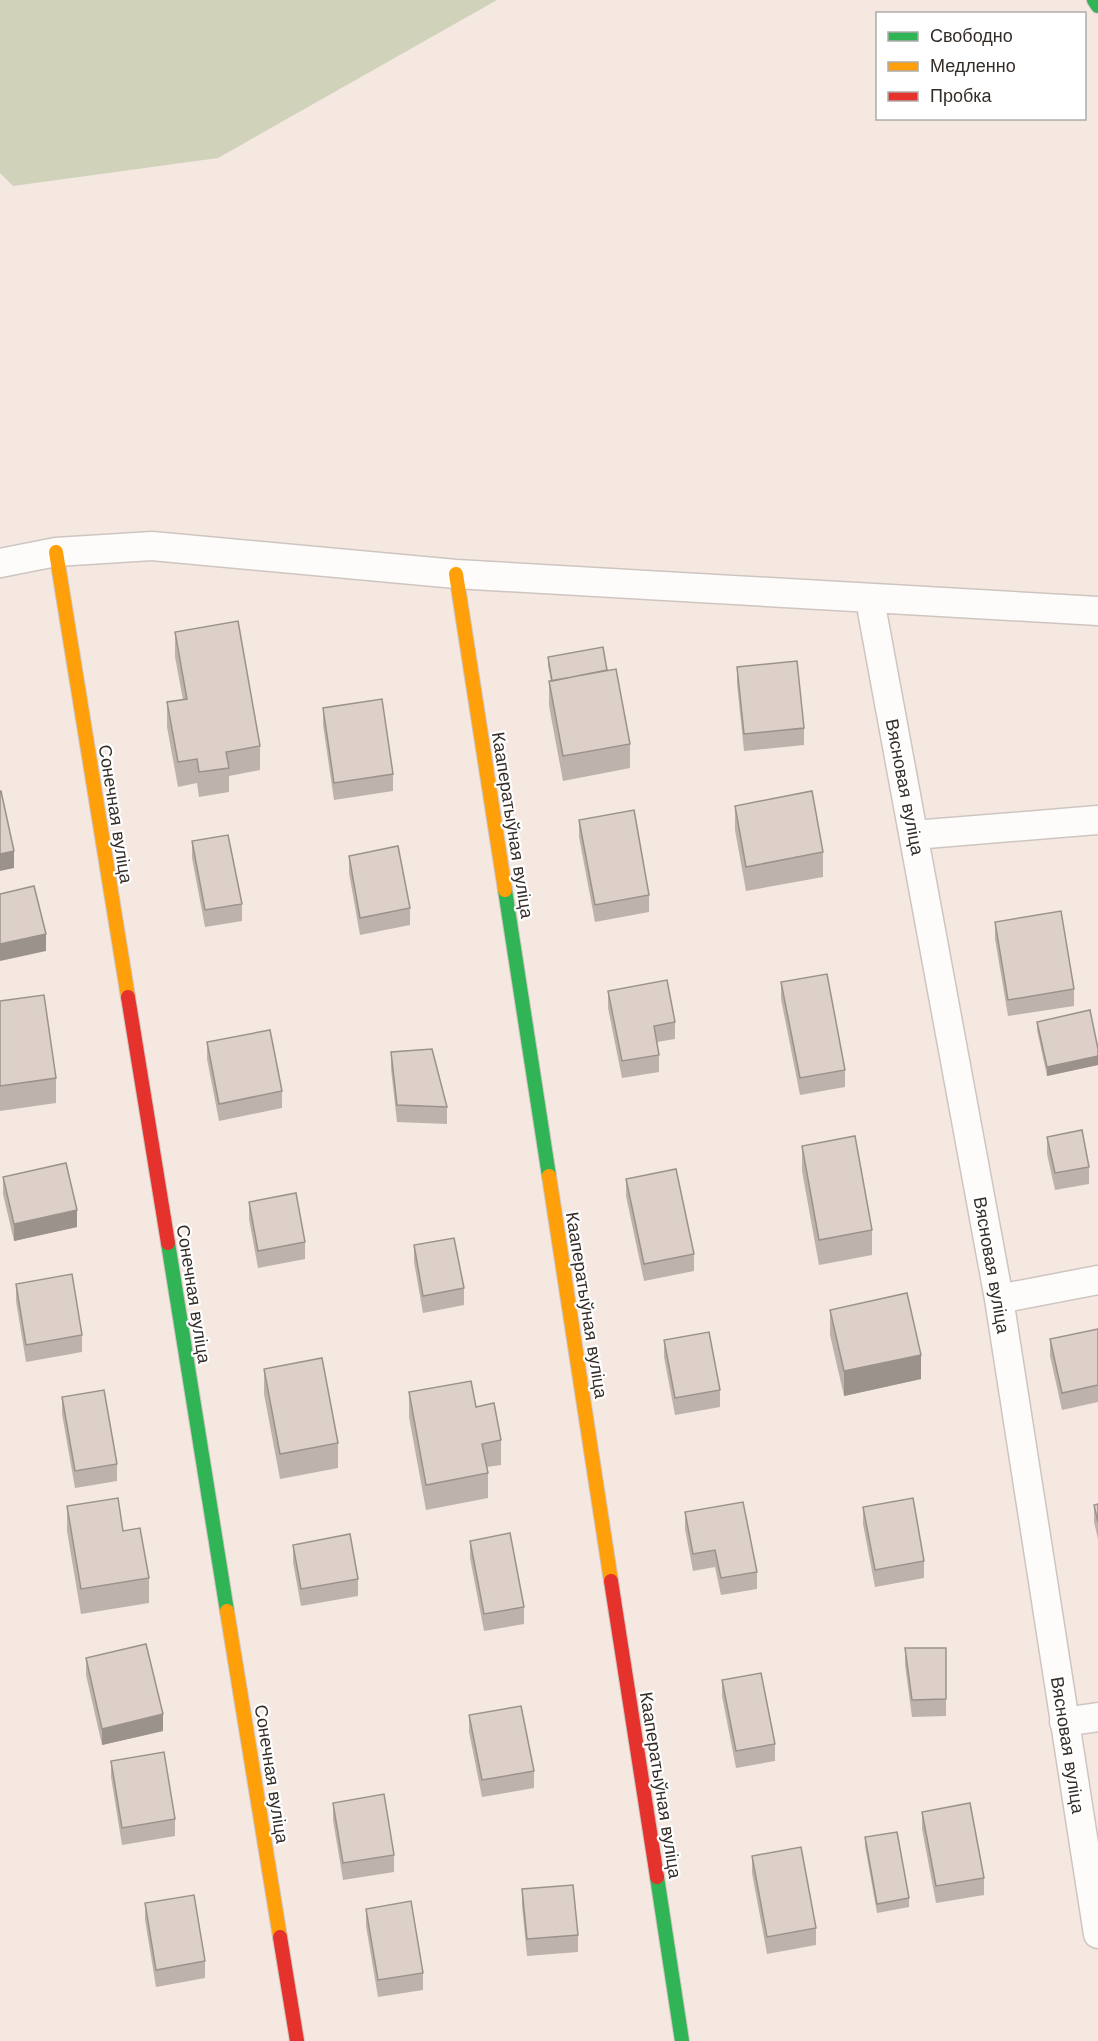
<svg xmlns="http://www.w3.org/2000/svg" width="1098" height="2041" viewBox="0 0 1098 2041" font-family="'Work Sans',sans-serif">
	<rect width="100%" height="100%" fill="#f4e8e1"/>
	<path fill="#d0d2ba" d="M0,0H497L218,158L13,186L0,173Z"/>
	<g fill="none" stroke-linecap="round" stroke-linejoin="round">
		<g stroke="#cfc5c0" stroke-width="31">
			<path id="street" d="M0,563L56,552L152,546L456,574L1098,611
				M870,600L999,1299L1098,1934
				M914,835L1098,820
				M999,1299L1098,1280
				M1064,1722L1098,1717"/>
		</g>
		<g stroke="#cfc5c0" stroke-width="16">
			<path id="fast" d="M1094,0L1098,6
				M505,890L549,1176
				M168,1243L227,1611
				M657,1877L682,2041"/>
		</g>
		<g stroke="#cfc5c0" stroke-width="16">
			<path id="slow" d="M56,552L128,997
				M456,574L505,890
				M549,1176L611,1581
				M227,1611L280,1937"/>
		</g>
		<g stroke="#cfc5c0" stroke-width="16">
			<path id="jam" d="M128,997L168,1243
				M611,1581L657,1877
				M280,1937L297,2041"/>
		</g>
		<use href="#street" stroke="#fdfcfa" stroke-width="28"/>
		<use href="#fast" stroke="#30b455" stroke-width="14"/>
		<use href="#slow" stroke="#ff9f0a" stroke-width="14"/>
		<use href="#jam" stroke="#e5322d" stroke-width="14"/>
	</g>
	<path fill="#beb3ac" d="M175,632L260,746V770L229,776V792L199,797L197,783L178,787L167,727V702L183,700L175,657Z
		M548,657L607,670L630,744V768L563,781L549,706V681H551L548,666Z
		M737,667L804,728V745L744,751L737,684Z
		M323,708L393,774V791L334,800L323,725Z
		M735,806L823,852V877L746,891L735,830Z
		M579,820L649,895V912L595,922L579,837Z
		M192,841L242,904V921L205,927L192,858Z
		M349,856L410,908V925L360,935L349,873Z
		M995,922L1074,989V1006L1008,1016L995,939Z
		M781,982L845,1070V1087L800,1095L781,999Z
		M608,991L675,1022V1039L657,1042L659,1055V1072L622,1078L608,1008Z
		M0,1001L56,1078V1103L0,1111Z
		M1037,1022L1098,1049V1065L1047,1076L1037,1030Z
		M207,1042L282,1091V1108L219,1121L207,1059Z
		M391,1052L447,1107V1124L397,1122L391,1069Z
		M1047,1137L1089,1167V1184L1055,1190L1047,1154Z
		M802,1146L872,1230V1255L819,1265L802,1171Z
		M3,1177L77,1227L14,1241L3,1194Z
		M626,1179L694,1254V1271L644,1281L626,1196Z
		M249,1202L305,1242V1259L258,1268L249,1219Z
		M414,1245L464,1288V1305L423,1313L414,1262Z
		M16,1284L82,1335V1352L26,1362L16,1301Z
		M830,1310L921,1379L844,1396L830,1335Z
		M1098,1329V1402L1062,1410L1050,1356V1339Z
		M664,1340L720,1390V1407L675,1415L664,1357Z
		M264,1369L338,1443V1468L280,1479L264,1394Z
		M409,1392L476,1407L501,1440V1465L487,1467L488,1473V1498L426,1510L409,1417Z
		M62,1397L117,1464V1481L75,1488L62,1414Z
		M1098,1504V1539L1094,1522V1505Z
		M67,1506L123,1531L149,1578V1603L81,1614L67,1531Z
		M863,1507L924,1561V1578L875,1587L863,1524Z
		M685,1512L757,1572V1589L721,1595L715,1567L693,1571L685,1529Z
		M470,1541L524,1607V1624L484,1631L470,1558Z
		M293,1545L358,1579V1596L301,1606L293,1562Z
		M905,1648H946V1716L912,1717L905,1665Z
		M86,1658L163,1731L102,1745L86,1675Z
		M722,1680L775,1744V1761L736,1768L722,1696Z
		M469,1715L534,1771V1788L482,1797L469,1732Z
		M111,1761L175,1819V1836L122,1845L111,1777Z
		M333,1803L394,1855V1872L343,1880L333,1820Z
		M922,1812L984,1878V1895L936,1903L922,1829Z
		M865,1837L909,1898V1907L877,1913L865,1846Z
		M752,1856L816,1928V1945L767,1954L752,1873Z
		M522,1889L578,1935V1952L527,1956L522,1906Z
		M145,1903L205,1961V1978L156,1987L145,1920Z
		M366,1909L423,1973V1990L378,1997L366,1926Z"/>
	<path fill="#9b928c" d="M14,851V868L0,871V854Z
		M46,934V951L0,961V944Z
		M1098,1056V1065L1047,1076V1067Z
		M77,1210V1227L14,1241V1224Z
		M921,1355V1379L844,1396V1371Z
		M163,1714V1731L102,1745V1729Z"/>
	<path fill="#ddd0c8" stroke="#9b928c" stroke-width="1.5" d="M238,621L260,746L226,752L229,768L199,772L197,759L178,762L167,702L187,699L175,632Z
		M603,647L607,670L552,681L548,657Z
		M797,661L804,728L744,734L737,667Z
		M616,669L630,744L563,756L549,681Z
		M382,699L393,774L334,783L323,708Z
		M0,791H1L14,851L0,854Z
		M812,791L823,852L746,867L735,806Z
		M634,810L649,895L595,905L579,820Z
		M228,835L242,904L205,910L192,841Z
		M398,846L410,908L360,918L349,856Z
		M34,886L46,934L0,944V894Z
		M1061,911L1074,989L1008,1000L995,922Z
		M827,974L845,1070L800,1078L781,982Z
		M667,980L675,1022L654,1026L659,1055L622,1061L608,991Z
		M44,995L56,1078L0,1086V1001Z
		M1090,1010L1098,1049V1056L1047,1067L1037,1022Z
		M270,1030L282,1091L219,1104L207,1042Z
		M432,1049L447,1107L397,1105L391,1052Z
		M1082,1130L1089,1167L1055,1173L1047,1137Z
		M855,1136L872,1230L819,1240L802,1146Z
		M66,1163L77,1210L14,1224L3,1177Z
		M676,1169L694,1254L644,1264L626,1179Z
		M296,1193L305,1242L258,1251L249,1202Z
		M454,1238L464,1288L423,1296L414,1245Z
		M72,1274L82,1335L26,1345L16,1284Z
		M907,1293L921,1355L844,1371L830,1310Z
		M1098,1329V1385L1062,1393L1050,1339Z
		M709,1332L720,1390L675,1398L664,1340Z
		M322,1358L338,1443L280,1454L264,1369Z
		M471,1381L476,1407L494,1403L501,1440L482,1444L488,1473L426,1485L409,1392Z
		M104,1390L117,1464L75,1471L62,1397Z
		M118,1498L123,1531L140,1528L149,1578L81,1589L67,1506Z
		M913,1498L924,1561L875,1570L863,1507Z
		M743,1502L757,1572L721,1578L715,1550L693,1554L685,1512Z
		M1098,1504V1522L1094,1505Z
		M510,1533L524,1607L484,1614L470,1541Z
		M350,1534L358,1579L301,1589L293,1545Z
		M146,1644L163,1714L102,1729L86,1658Z
		M905,1648H946V1699L912,1700Z
		M761,1673L775,1744L736,1751L722,1680Z
		M521,1706L534,1771L482,1780L469,1715Z
		M164,1752L175,1819L122,1828L111,1761Z
		M384,1794L394,1855L343,1863L333,1803Z
		M970,1803L984,1878L936,1886L922,1812Z
		M897,1832L909,1898L877,1904L865,1837Z
		M801,1847L816,1928L767,1937L752,1856Z
		M573,1885L578,1935L527,1939L522,1889Z
		M194,1895L205,1961L156,1970L145,1903Z
		M411,1901L423,1973L378,1980L366,1909Z"/>
	<g text-anchor="middle" dominant-baseline="central" stroke-width="4.5" stroke-linejoin="round" paint-order="stroke">
		<g font-size="18" fill="#342c27" stroke="#fff">
			<text transform="translate(905 787) rotate(79)">Вясновая вуліца</text>
			<text transform="translate(116 814) rotate(81)">Сонечная вуліца</text>
			<text transform="translate(513 825) rotate(81)">Кааператыўная вуліца</text>
			<text transform="translate(992 1265) rotate(80)">Вясновая вуліца</text>
			<text transform="translate(194 1294) rotate(81)">Сонечная вуліца</text>
			<text transform="translate(587 1305) rotate(81)">Кааператыўная вуліца</text>
			<text transform="translate(1068 1745) rotate(81)">Вясновая вуліца</text>
			<text transform="translate(272 1774) rotate(81)">Сонечная вуліца</text>
			<text transform="translate(661 1785) rotate(81)">Кааператыўная вуліца</text>
		</g>
	</g>
	<rect x="876" y="12" width="210" height="108" fill="#ffffff" stroke="#aeaba9" stroke-width="1.5"/>
	<rect x="888" y="32" width="30" height="9" fill="#30b455" stroke="#aeaba9" stroke-width="1.5"/>
	<text x="930" y="42" font-size="18" fill="#342c27">Свободно</text>
	<rect x="888" y="62" width="30" height="9" fill="#ff9f0a" stroke="#aeaba9" stroke-width="1.5"/>
	<text x="930" y="72" font-size="18" fill="#342c27">Медленно</text>
	<rect x="888" y="92" width="30" height="9" fill="#e5322d" stroke="#aeaba9" stroke-width="1.5"/>
	<text x="930" y="102" font-size="18" fill="#342c27">Пробка</text>
</svg>
